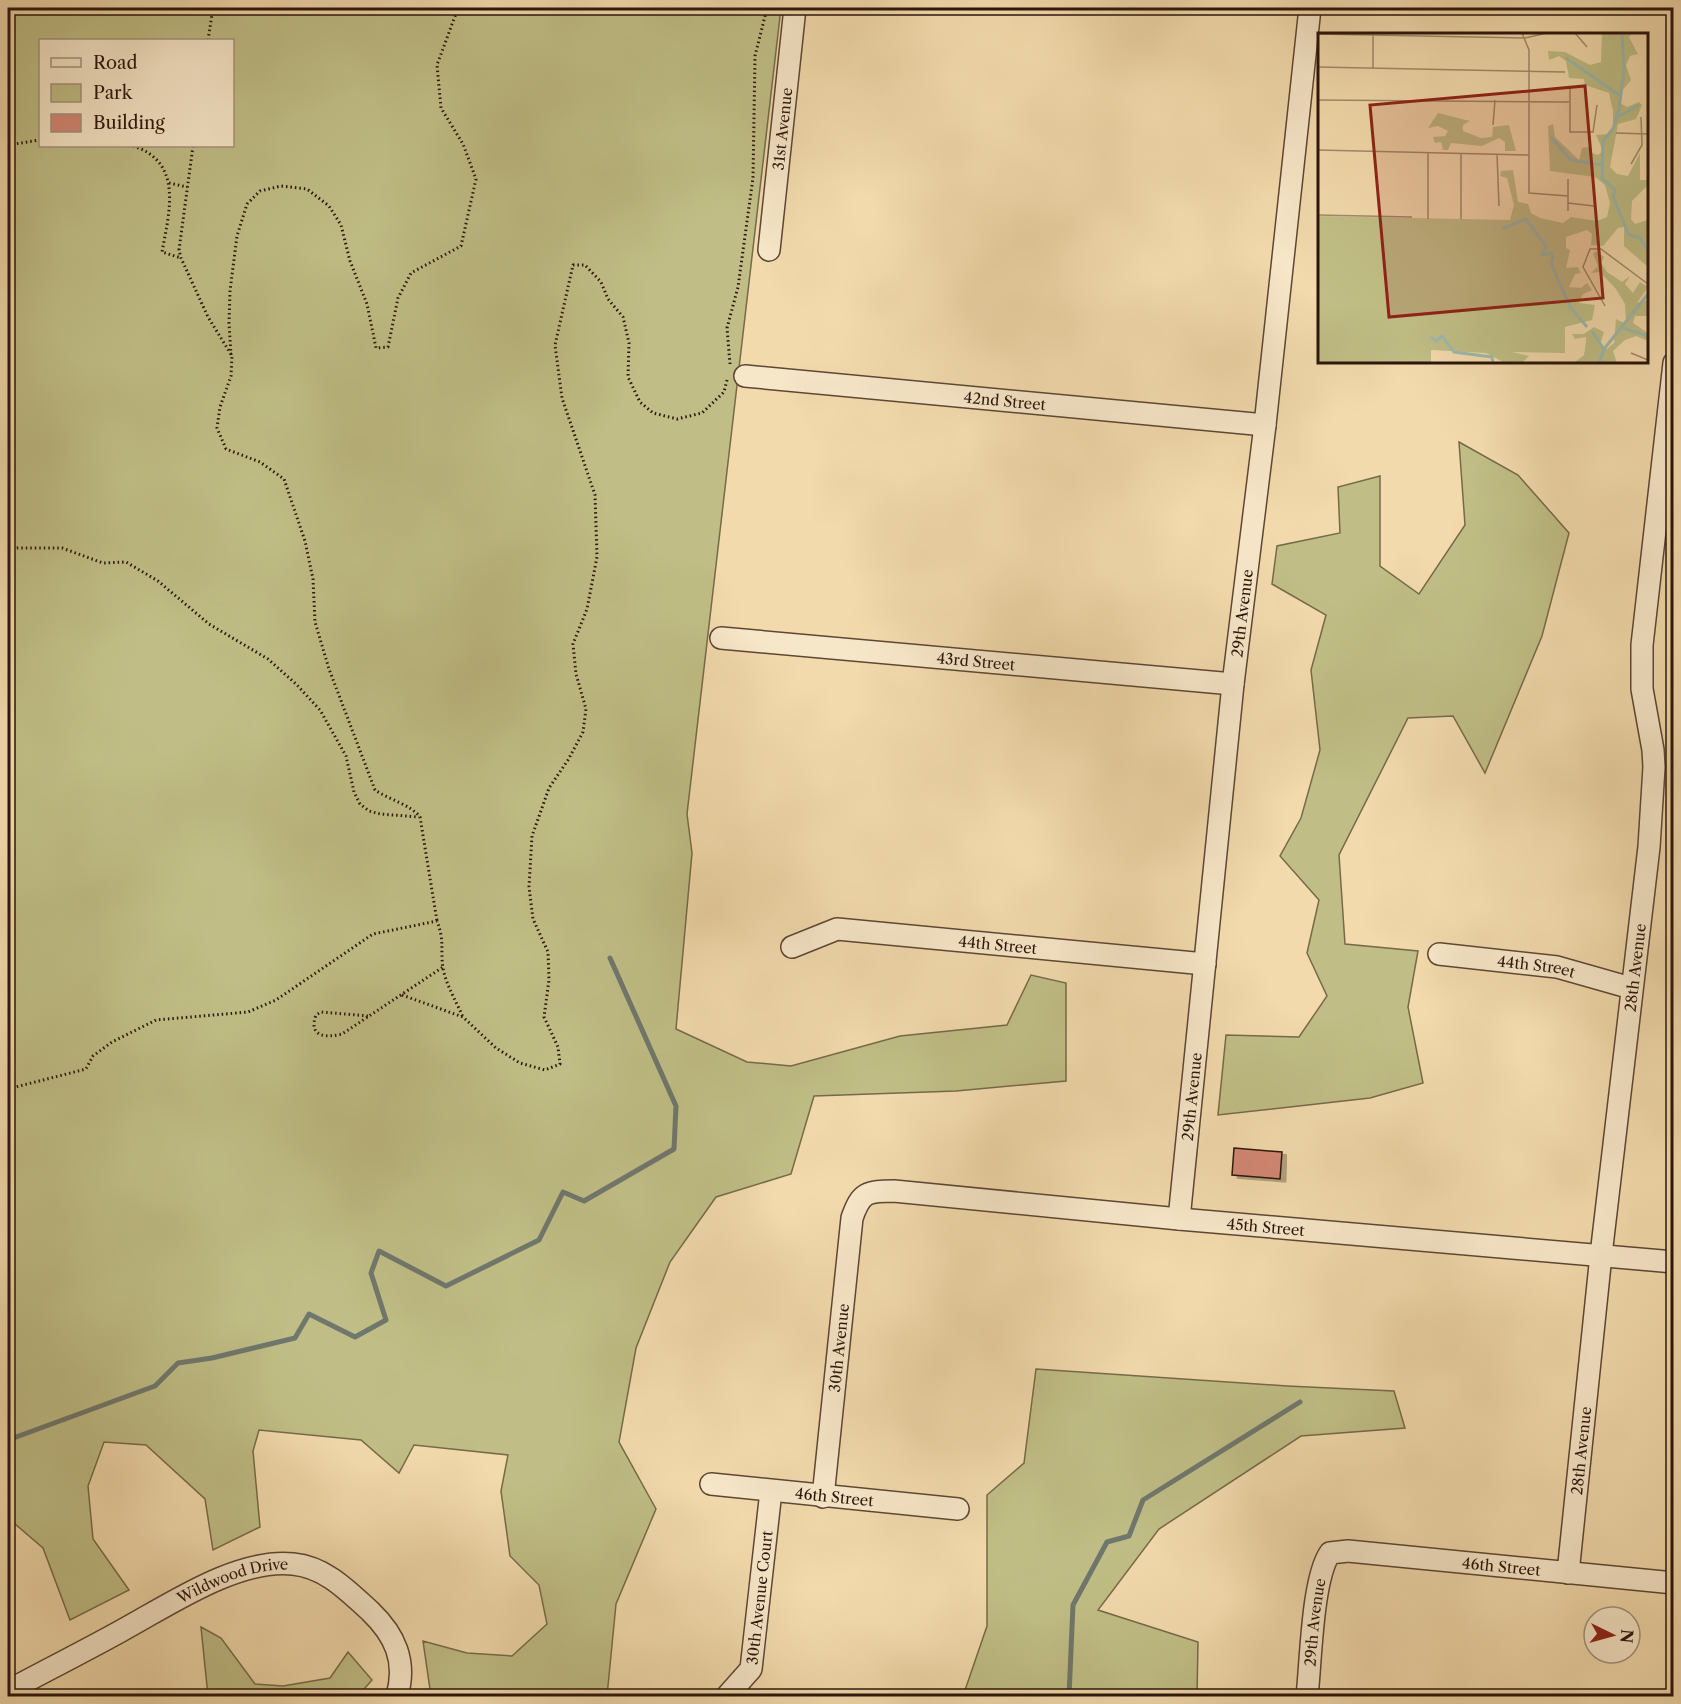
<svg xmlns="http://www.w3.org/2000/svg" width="1681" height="1704" viewBox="0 0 1681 1704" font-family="'Libre Caslon Text',serif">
	<defs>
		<filter id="shadow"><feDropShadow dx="5.5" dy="3" stdDeviation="0" flood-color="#0004"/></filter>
	</defs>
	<rect width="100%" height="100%" fill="#f2daac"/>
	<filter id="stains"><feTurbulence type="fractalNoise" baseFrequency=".00333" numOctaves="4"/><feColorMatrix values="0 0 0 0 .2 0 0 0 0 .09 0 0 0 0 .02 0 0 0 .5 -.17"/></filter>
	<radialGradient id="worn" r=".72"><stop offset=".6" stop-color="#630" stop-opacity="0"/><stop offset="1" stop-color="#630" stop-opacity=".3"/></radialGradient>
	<path fill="#c0be86" stroke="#766a49" stroke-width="1.5" fill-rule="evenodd" d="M8,8H781L687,814L692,853L676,1029L747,1062L791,1066L900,1036L1007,1025L1031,975L1066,983V1081L956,1091L814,1096L791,1174L716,1197L670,1262L636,1348L619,1442L656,1509L616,1604L607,1696H431L423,1641L467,1653L512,1656L547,1624L539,1585L510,1556L501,1491L508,1455L414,1445L399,1473L361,1440L259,1430L253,1451L260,1527L213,1550L205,1499L146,1445L104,1442L88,1486L93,1539L129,1590L70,1620L43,1548L8,1518ZM40,40H232V146H40Z
		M1459,442L1518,475L1569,533L1542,636L1485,773L1453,716L1408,718L1339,855L1345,944L1418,951L1408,1007L1423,1083L1370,1098L1218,1115L1226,1035L1299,1037L1327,996L1307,953L1319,900L1280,856L1301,818L1320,750L1311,670L1326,615L1272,584L1277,546L1340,533L1338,487L1380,476V566L1419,594L1465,525Z
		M1036,1369L1287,1386L1394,1391L1405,1428L1301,1436L1159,1529L1098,1610L1198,1642L1197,1696H963L987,1626V1495L1024,1463Z
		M201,1627L221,1638L255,1684L283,1686L330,1678L348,1652L372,1680L358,1696H208Z"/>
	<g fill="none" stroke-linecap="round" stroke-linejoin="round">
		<path stroke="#6f786d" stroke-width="5" d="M8,1440L155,1386L178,1363L212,1358L295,1338L309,1314L355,1337L386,1320L371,1273L379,1251L446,1286L539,1240L563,1192L584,1201L674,1149L676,1106L610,958
			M1069,1696L1073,1605L1107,1542L1129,1536L1143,1500L1300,1402"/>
	</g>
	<path fill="#d48876" stroke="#2b150c" stroke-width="1.5" filter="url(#shadow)" d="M1234,1148L1282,1152L1280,1179L1232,1175Z"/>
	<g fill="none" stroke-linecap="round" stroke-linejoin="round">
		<g stroke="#5d4634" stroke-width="24">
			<g id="street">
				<path id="s1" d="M769,250L795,8"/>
				<path id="s2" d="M745,376L1265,425"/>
				<path id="s3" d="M721,638L1233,684"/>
				<path id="s4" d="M792,947L837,929L1205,964"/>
				<path id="s5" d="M1439,954L1557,967L1631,988"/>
				<path id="s6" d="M1179,1219L1233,684L1265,425L1310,8"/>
				<path id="s7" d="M711,1484L958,1509"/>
				<path id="s8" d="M823,1497L852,1218C861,1192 867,1191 894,1191L1179,1219L1674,1262"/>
				<path id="s9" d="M1568,1573L1601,1255L1649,847L1654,767L1653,750L1642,689V645L1674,363"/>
				<path id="s10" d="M8,1691C45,1671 83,1652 121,1631C169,1605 237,1558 293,1564C325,1567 347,1590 370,1611C395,1635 407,1661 397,1696"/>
				<path id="s11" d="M727,1696L751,1669L771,1491"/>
				<path id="s12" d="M1307,1696C1311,1662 1312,1579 1330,1553L1348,1551L1674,1583"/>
			</g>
		</g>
		<path stroke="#2b150c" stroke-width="3" stroke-dasharray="1.5 3" stroke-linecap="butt" d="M208,40L213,8
			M8,145L40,140
			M133,146C184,162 169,213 162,252L181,258
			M193,146L179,250L181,258L208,317L232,356L231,376L220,407L217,428L226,449L260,462L284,479L305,541L313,579L315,622L329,669L375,790C390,800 411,805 420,817L437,921
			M169,183L187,187
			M231,355L229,323L230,291L237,236L247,204L260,191L281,186L307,189L329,206L341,225L350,261L367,304L376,348L388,347L398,298L411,273L461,246L476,179L463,144L441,108L437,65L458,8
			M730,364L727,328L738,287L753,178L755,56L767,8
			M8,550L17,548H62L103,563L126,562L158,581L209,624L268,659L296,684L320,710L346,756L354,792L360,804L369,811L380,814L419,817
			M402,995L463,1017L496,1048L520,1063L545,1070L560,1064L558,1047L544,1017L549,980L548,952L533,919L529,887L532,836L549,788L568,760L583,732L586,709L576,674L573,644L587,609L597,557L595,495L562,398L555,345L573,265H585L601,282L608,299L623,317L629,343L628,377L640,402L653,413L677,419L702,413L724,392L727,380
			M368,1016L321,1012L316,1015C308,1037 326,1038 342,1034L443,967
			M8,1089L86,1069L93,1056L112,1042L156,1020L248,1012L276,1000L373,934L437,921C445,942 440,949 443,968C446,985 456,1001 463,1017"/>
		<use href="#street" stroke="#f7e7c9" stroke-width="21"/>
	</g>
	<g text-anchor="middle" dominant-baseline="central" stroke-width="4.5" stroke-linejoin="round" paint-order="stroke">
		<g font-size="15" fill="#2b150c" stroke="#f7e7c9">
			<text stroke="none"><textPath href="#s1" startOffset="122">31st Avenue</textPath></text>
			<text stroke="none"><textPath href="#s2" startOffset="261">42nd Street</textPath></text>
			<text stroke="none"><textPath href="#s6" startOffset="609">29th Avenue</textPath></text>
			<text stroke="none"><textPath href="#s3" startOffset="256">43rd Street</textPath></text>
			<text stroke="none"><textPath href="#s4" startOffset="210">44th Street</textPath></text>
			<text stroke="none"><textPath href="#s5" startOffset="98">44th Street</textPath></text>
			<text stroke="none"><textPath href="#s9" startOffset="609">28th Avenue</textPath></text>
			<text stroke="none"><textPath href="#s6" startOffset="123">29th Avenue</textPath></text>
			<text stroke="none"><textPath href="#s8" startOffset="710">45th Street</textPath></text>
			<text stroke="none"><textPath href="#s8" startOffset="150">30th Avenue</textPath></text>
			<text stroke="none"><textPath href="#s9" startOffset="123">28th Avenue</textPath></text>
			<text stroke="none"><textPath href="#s7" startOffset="124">46th Street</textPath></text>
			<text stroke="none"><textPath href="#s12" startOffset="318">46th Street</textPath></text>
			<text stroke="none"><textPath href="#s10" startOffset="252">Wildwood Drive</textPath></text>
			<text stroke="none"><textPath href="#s11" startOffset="108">30th Avenue Court</textPath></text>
			<text stroke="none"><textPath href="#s12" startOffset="74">29th Avenue</textPath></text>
		</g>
	</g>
	<g transform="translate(1318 33)">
		<rect width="330" height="330" fill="#f2daac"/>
		<path d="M284,0H314L311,4L320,21L312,23L308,32L313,47L303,59L302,70L309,74L321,69L324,72L318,86L300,91L292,134L299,141L310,143L322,120V147H330V152L314,168L313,186L317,191L330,187V234L306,213V194L300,195L285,213L273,212L274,201L269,197L248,204V215L252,217L248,235L260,234L263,240L257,241L251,254L263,255L269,250L274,257L265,261L261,270L277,272L274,287L247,294V320L194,319L211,323L204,330H187L168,320L113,317V330H0V183L192,187L196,172L189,145L182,143L183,138L195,137L200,169L210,171L213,180L222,185L245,190L253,184L279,188L289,184L292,170L287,152L277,144L232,138L230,93L235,91L237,104L261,127L264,115L272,114L274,120L280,122L285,118L278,102L289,101L295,93V78L291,60L267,52L266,46L251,45L248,28L241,23L231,27L230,18L247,19L272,32L283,29ZM120,80L152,88L145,92V98L163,105L174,104L175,94L191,92L198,118H187V109L181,105L164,113L133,110L130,117H125L123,109L117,110L115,104L127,103L130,98L120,93L110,95ZM278,218L286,224L283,230L289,239L304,249L312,243L307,251L315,260L322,249L330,254L319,270L330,267L329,283H317L315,290L330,300V308L318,303L307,307L295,318L299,330H256L266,322L268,309V304L257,306L254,301H266L276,294L286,299L282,312L289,316L296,310L298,286L308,291L307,271L298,256L282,239L273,240L280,233L275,221Z" fill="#c0be86"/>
		<path fill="none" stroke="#9cbaae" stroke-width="3" d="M304,0L306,37L301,76L295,96L285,108L284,145L297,157L295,164L311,202L321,204L330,217M248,25L301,62M300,84L321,72M233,104L253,127L285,132M184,196L208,186L228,213L224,222L233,220L235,224L233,230L252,274L269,294M305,295L330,303M274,298L285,315M112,304L119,308L124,303L136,319L174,324L175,330M281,330L286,316L330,261"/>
		<path fill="none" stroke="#a28b6c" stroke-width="1.5" d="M55,0V35M204,0L211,17V160L250,163M257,0L269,14M0,1L207,5L229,0M0,34L247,39M252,55V99H275L279,72M0,67L251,69M175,92L177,67M298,100L330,101M0,117L211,122M179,121L181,173M313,131L324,112L323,84M250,170L276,173M250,178V146M0,182L94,184M110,186V119M143,186V121M287,273L265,234L272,216H283L330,251M313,320L330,327"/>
		<path fill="#8f2418" fill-opacity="0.15" stroke="#8f2418" stroke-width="3" d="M267,53L285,265L71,284L52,72Z"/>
		<rect width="330" height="330" fill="none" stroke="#2b150c" stroke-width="3"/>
	</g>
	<rect width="1681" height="1704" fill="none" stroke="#f2daac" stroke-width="30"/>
	<rect x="9" y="9" width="1663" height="1686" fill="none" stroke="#2b150c" stroke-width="3"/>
	<rect x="15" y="15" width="1651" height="1674" fill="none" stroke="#2b150c" stroke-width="1.5"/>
	<rect x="39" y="39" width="195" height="108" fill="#f7e7c9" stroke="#a5937d" stroke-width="1.5"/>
	<rect x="51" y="58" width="30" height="9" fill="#f7e7c9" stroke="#a5937d" stroke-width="1.5"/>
	<text x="93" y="69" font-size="18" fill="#2b150c">Road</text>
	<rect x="51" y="84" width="30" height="18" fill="#c0be86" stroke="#a5937d" stroke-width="1.5"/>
	<text x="93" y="99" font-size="18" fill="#2b150c">Park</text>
	<rect x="51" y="114" width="30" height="18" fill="#d48876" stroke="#a5937d" stroke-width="1.5"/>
	<text x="93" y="129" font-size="18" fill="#2b150c">Building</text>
	<g transform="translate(1612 1635) rotate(95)"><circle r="28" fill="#f7e7c9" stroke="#a5937d" stroke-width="1.5"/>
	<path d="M0-4.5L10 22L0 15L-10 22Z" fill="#8f2418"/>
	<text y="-9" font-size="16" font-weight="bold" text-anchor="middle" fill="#2b150c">N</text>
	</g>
	<rect width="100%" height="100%" filter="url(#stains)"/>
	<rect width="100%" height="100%" fill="url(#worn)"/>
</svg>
